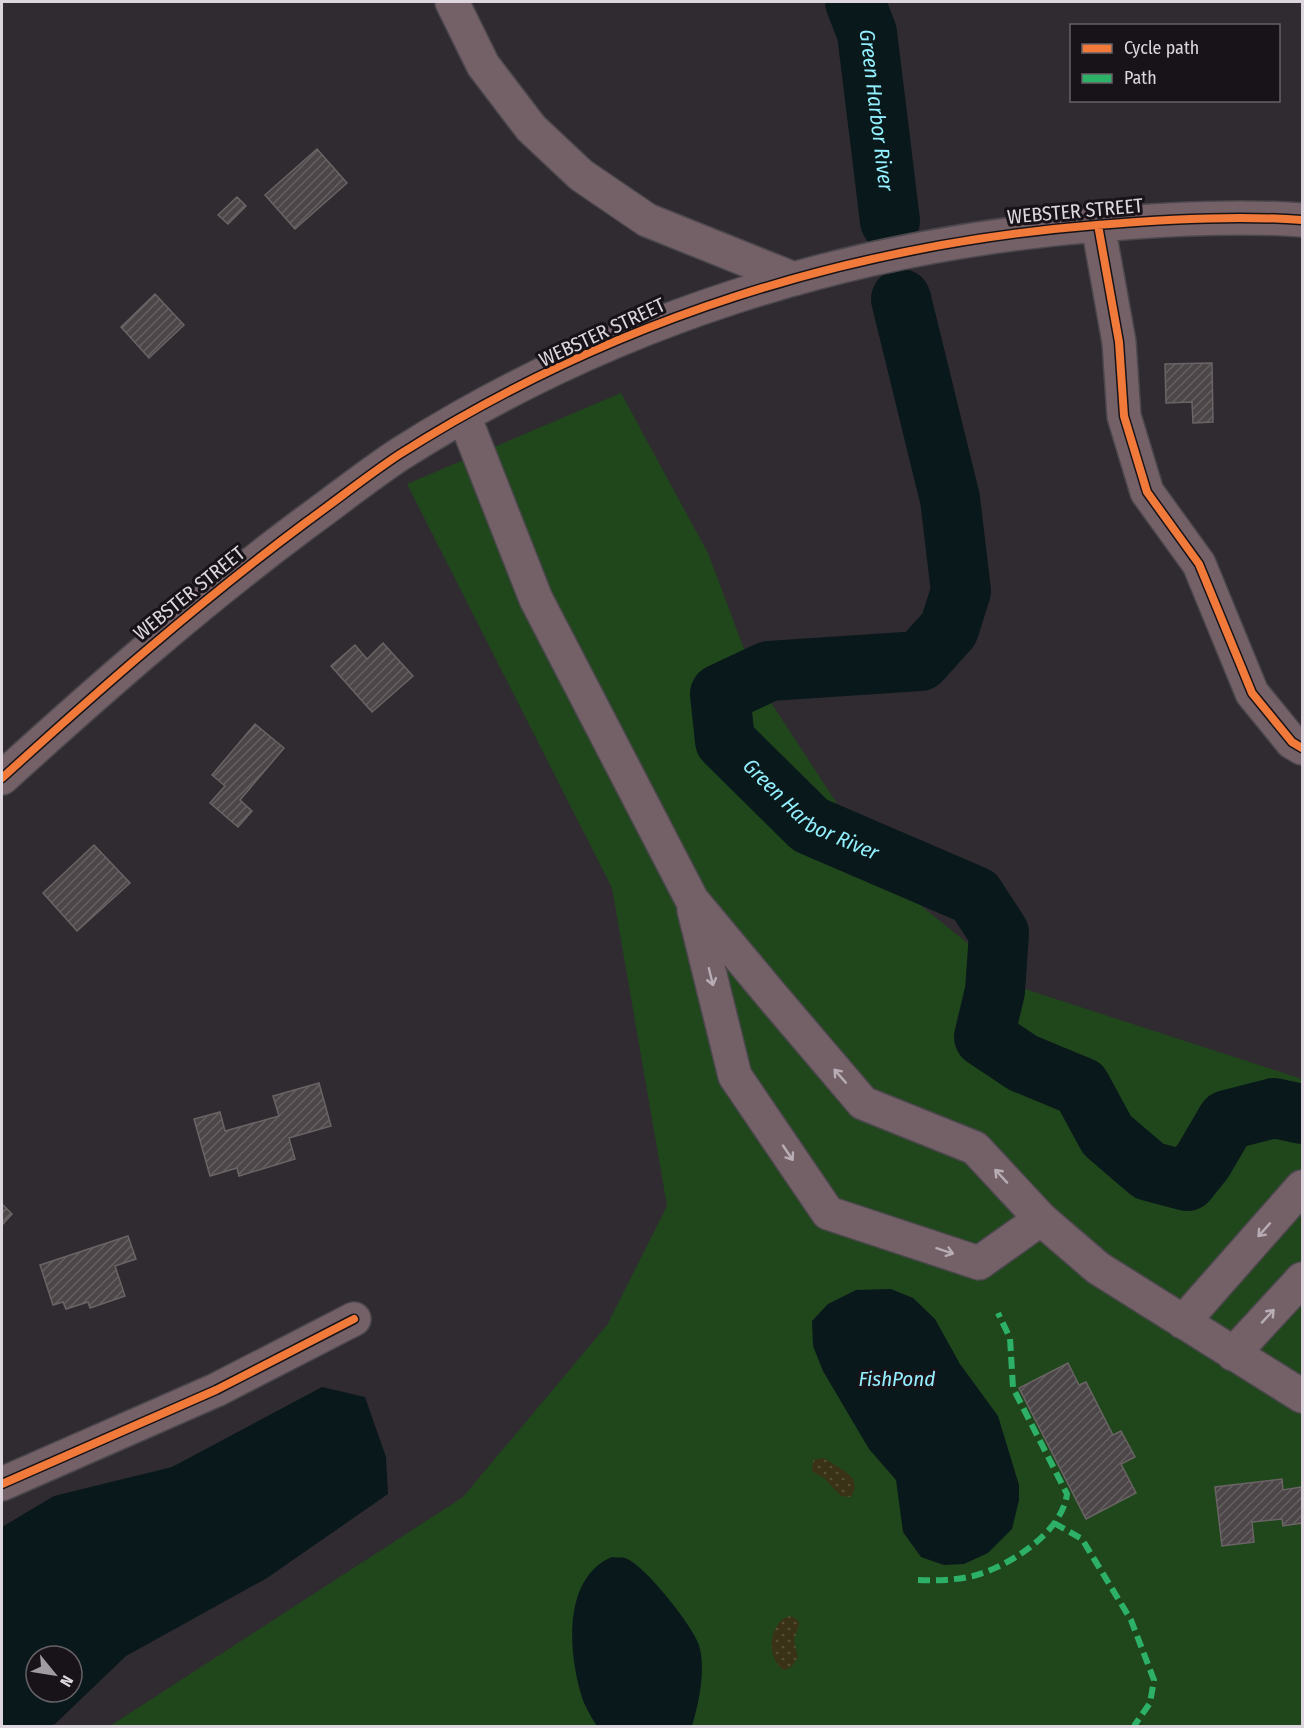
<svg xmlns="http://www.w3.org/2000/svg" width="1304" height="1728" viewBox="0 0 1304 1728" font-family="'Fira Sans Condensed',sans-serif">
	<defs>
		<pattern id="sand-dots" width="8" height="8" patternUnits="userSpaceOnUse" patternTransform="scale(1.5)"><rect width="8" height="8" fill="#3a3217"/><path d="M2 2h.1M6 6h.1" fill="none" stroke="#564f38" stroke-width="1.8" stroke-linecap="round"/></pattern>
		<pattern id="building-hatch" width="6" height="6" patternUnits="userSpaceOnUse" patternTransform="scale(1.5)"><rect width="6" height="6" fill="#4c4648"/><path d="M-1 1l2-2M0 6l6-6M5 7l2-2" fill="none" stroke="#656062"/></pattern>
	</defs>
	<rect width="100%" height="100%" fill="#302b31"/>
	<path fill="#20461c" d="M621,393L708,553L755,678L885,877L1025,989L1302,1079V1726H110L463,1497L607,1325L667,1206L612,888L407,484Z"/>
	<path fill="url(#sand-dots)" d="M824,1458L846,1472L853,1479L855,1488L851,1497L841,1496L824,1478L812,1471L813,1460Z
		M790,1616L797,1619L799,1624L794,1640L798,1658L791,1667L784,1670C765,1659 769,1621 790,1616Z"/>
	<path fill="#09181b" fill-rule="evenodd" d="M891,1289L913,1298L935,1319L960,1364L998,1416L1019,1485V1500L1012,1529L988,1553L964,1564L944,1565L921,1557L903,1532L896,1480L869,1449L823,1371L813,1346L812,1321L828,1304L856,1290Z
		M322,1387L365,1397L386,1457L388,1494L267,1578L126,1656L55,1724L47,1726H2V1527L54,1496L172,1467ZM36,1656H72V1692H36Z
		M612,1557C616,1558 622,1557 625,1558C644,1564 693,1626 699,1645C706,1669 699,1703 692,1726H597C591,1717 584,1705 581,1694C568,1651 563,1577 612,1557Z"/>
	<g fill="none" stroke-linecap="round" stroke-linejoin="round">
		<g stroke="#09181b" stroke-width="60">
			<path id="s1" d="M855,2L867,33L890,221"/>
			<path id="s2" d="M901,299L950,499L961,591L949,629L920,661L769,671L720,694L725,741L810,825L975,896L999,933L995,991L984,1037L1023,1063L1081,1087L1107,1135L1149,1171L1187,1181L1203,1161L1227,1120L1274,1108L1302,1114"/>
		</g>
	</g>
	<path fill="url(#building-hatch)" stroke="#6a6465" stroke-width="1.5" d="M317,149L347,183L295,229L265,195Z
		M237,197L246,206L228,224L218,215Z
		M155,294L184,325L149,358L121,327Z
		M1212,363L1213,422L1193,423L1192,402L1166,403L1165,364Z
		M383,643L413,676L372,712L331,666L355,645L367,659Z
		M255,724L284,748L240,800L252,811L238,827L210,803L225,786L212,775Z
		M94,845L130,883L77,931L43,893Z
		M319,1083L331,1126L289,1138L295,1159L239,1176L237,1168L210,1176L194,1119L220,1112L225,1131L279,1116L273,1096Z
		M2,1204L12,1214L2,1225Z
		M128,1236L136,1259L115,1266L125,1296L90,1308L88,1302L66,1309L63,1302L53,1305L40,1265Z
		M1068,1363L1079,1385L1086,1382L1113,1435L1121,1431L1135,1457L1121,1464L1136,1493L1086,1519L1019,1388Z
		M1282,1479L1283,1490L1302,1487V1523L1283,1526L1282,1519L1252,1522L1254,1542L1222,1546L1215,1487Z"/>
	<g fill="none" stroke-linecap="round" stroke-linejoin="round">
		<g stroke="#4b474c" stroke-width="36">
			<path id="minor" d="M452,2L483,65L531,128L581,175L647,220L794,279
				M1098,225L1119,342L1124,416L1147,492L1199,564L1252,693L1292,742L1302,748
				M464,416L536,599L692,900L772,996L863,1103L975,1148L1041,1219L1098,1268L1302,1396
				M2,778C100,689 199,602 305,523C337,500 368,475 400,454C611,320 849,245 1097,225C1165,219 1235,215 1302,220
				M694,910L735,1076L828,1213L979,1263L1041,1219
				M1183,1322L1302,1187
				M1233,1354L1302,1279
				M2,1484L216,1390L354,1319"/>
		</g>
		<use href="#minor" stroke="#736167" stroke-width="33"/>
		<path stroke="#2db169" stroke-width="6" stroke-dasharray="12 6" stroke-linecap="butt" d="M1054,1523L1082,1539L1131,1620L1154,1680L1150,1703L1134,1726
			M918,1580C936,1581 955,1580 973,1576C1008,1567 1062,1533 1067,1494L1013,1388L1010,1338L998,1313"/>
		<g stroke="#171318" stroke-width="11">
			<path id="cycleway" d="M1098,225L1119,342L1124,416L1147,492L1199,564L1252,693L1292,742L1302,748
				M2,778C100,689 199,602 305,523C337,500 368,475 400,454C611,320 849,245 1097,225C1165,219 1235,215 1302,220
				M2,1484L216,1390L354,1319"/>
		</g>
		<use href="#cycleway" stroke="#f17a3a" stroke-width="8"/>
	</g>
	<defs><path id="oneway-shaft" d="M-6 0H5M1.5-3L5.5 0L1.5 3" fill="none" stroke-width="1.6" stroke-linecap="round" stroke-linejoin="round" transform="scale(1.5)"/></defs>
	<g stroke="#b8adb4">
		<use href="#oneway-shaft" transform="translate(711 977) rotate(76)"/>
		<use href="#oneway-shaft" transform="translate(840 1076) rotate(-131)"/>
		<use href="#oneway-shaft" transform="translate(788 1153) rotate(56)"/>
		<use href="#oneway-shaft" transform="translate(1001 1176) rotate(-133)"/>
		<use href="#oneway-shaft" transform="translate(1264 1230) rotate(132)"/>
		<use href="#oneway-shaft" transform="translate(945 1251) rotate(18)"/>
		<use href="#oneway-shaft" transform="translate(1268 1316) rotate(-47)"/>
	</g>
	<g text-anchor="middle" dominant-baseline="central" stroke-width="6" stroke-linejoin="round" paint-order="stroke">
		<g font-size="20" fill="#ddd6de" stroke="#171318">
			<text transform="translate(1075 211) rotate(-5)">WEBSTER STREET</text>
			<text transform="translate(602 332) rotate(-25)">WEBSTER STREET</text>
			<text transform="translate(189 593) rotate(-39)">WEBSTER STREET</text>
		</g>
		<g font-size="21" font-style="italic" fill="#93f0fe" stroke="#171318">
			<text stroke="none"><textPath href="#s1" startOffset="111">Green Harbor River</textPath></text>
			<text stroke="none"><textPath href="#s2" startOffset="746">Green Harbor River</textPath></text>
			<text x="897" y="1379">FishPond</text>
		</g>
	</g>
	<rect width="1304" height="1728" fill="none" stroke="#ddd6de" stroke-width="6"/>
	<rect x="1070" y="24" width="210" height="78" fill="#171318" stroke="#666167" stroke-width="1.5"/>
	<rect x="1082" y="44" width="30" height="9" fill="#f17a3a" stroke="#666167" stroke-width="1.5"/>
	<text x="1124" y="54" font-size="18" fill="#ddd6de">Cycle path</text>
	<rect x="1082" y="74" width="30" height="9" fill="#2db169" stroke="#666167" stroke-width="1.5"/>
	<text x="1124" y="84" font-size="18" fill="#ddd6de">Path</text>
	<g transform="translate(54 1674) rotate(120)"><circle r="28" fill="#171318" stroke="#666167" stroke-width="1.5"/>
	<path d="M0-4.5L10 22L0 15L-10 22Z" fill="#a09aa1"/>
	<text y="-9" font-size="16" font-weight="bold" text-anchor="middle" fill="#ddd6de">N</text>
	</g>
</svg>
